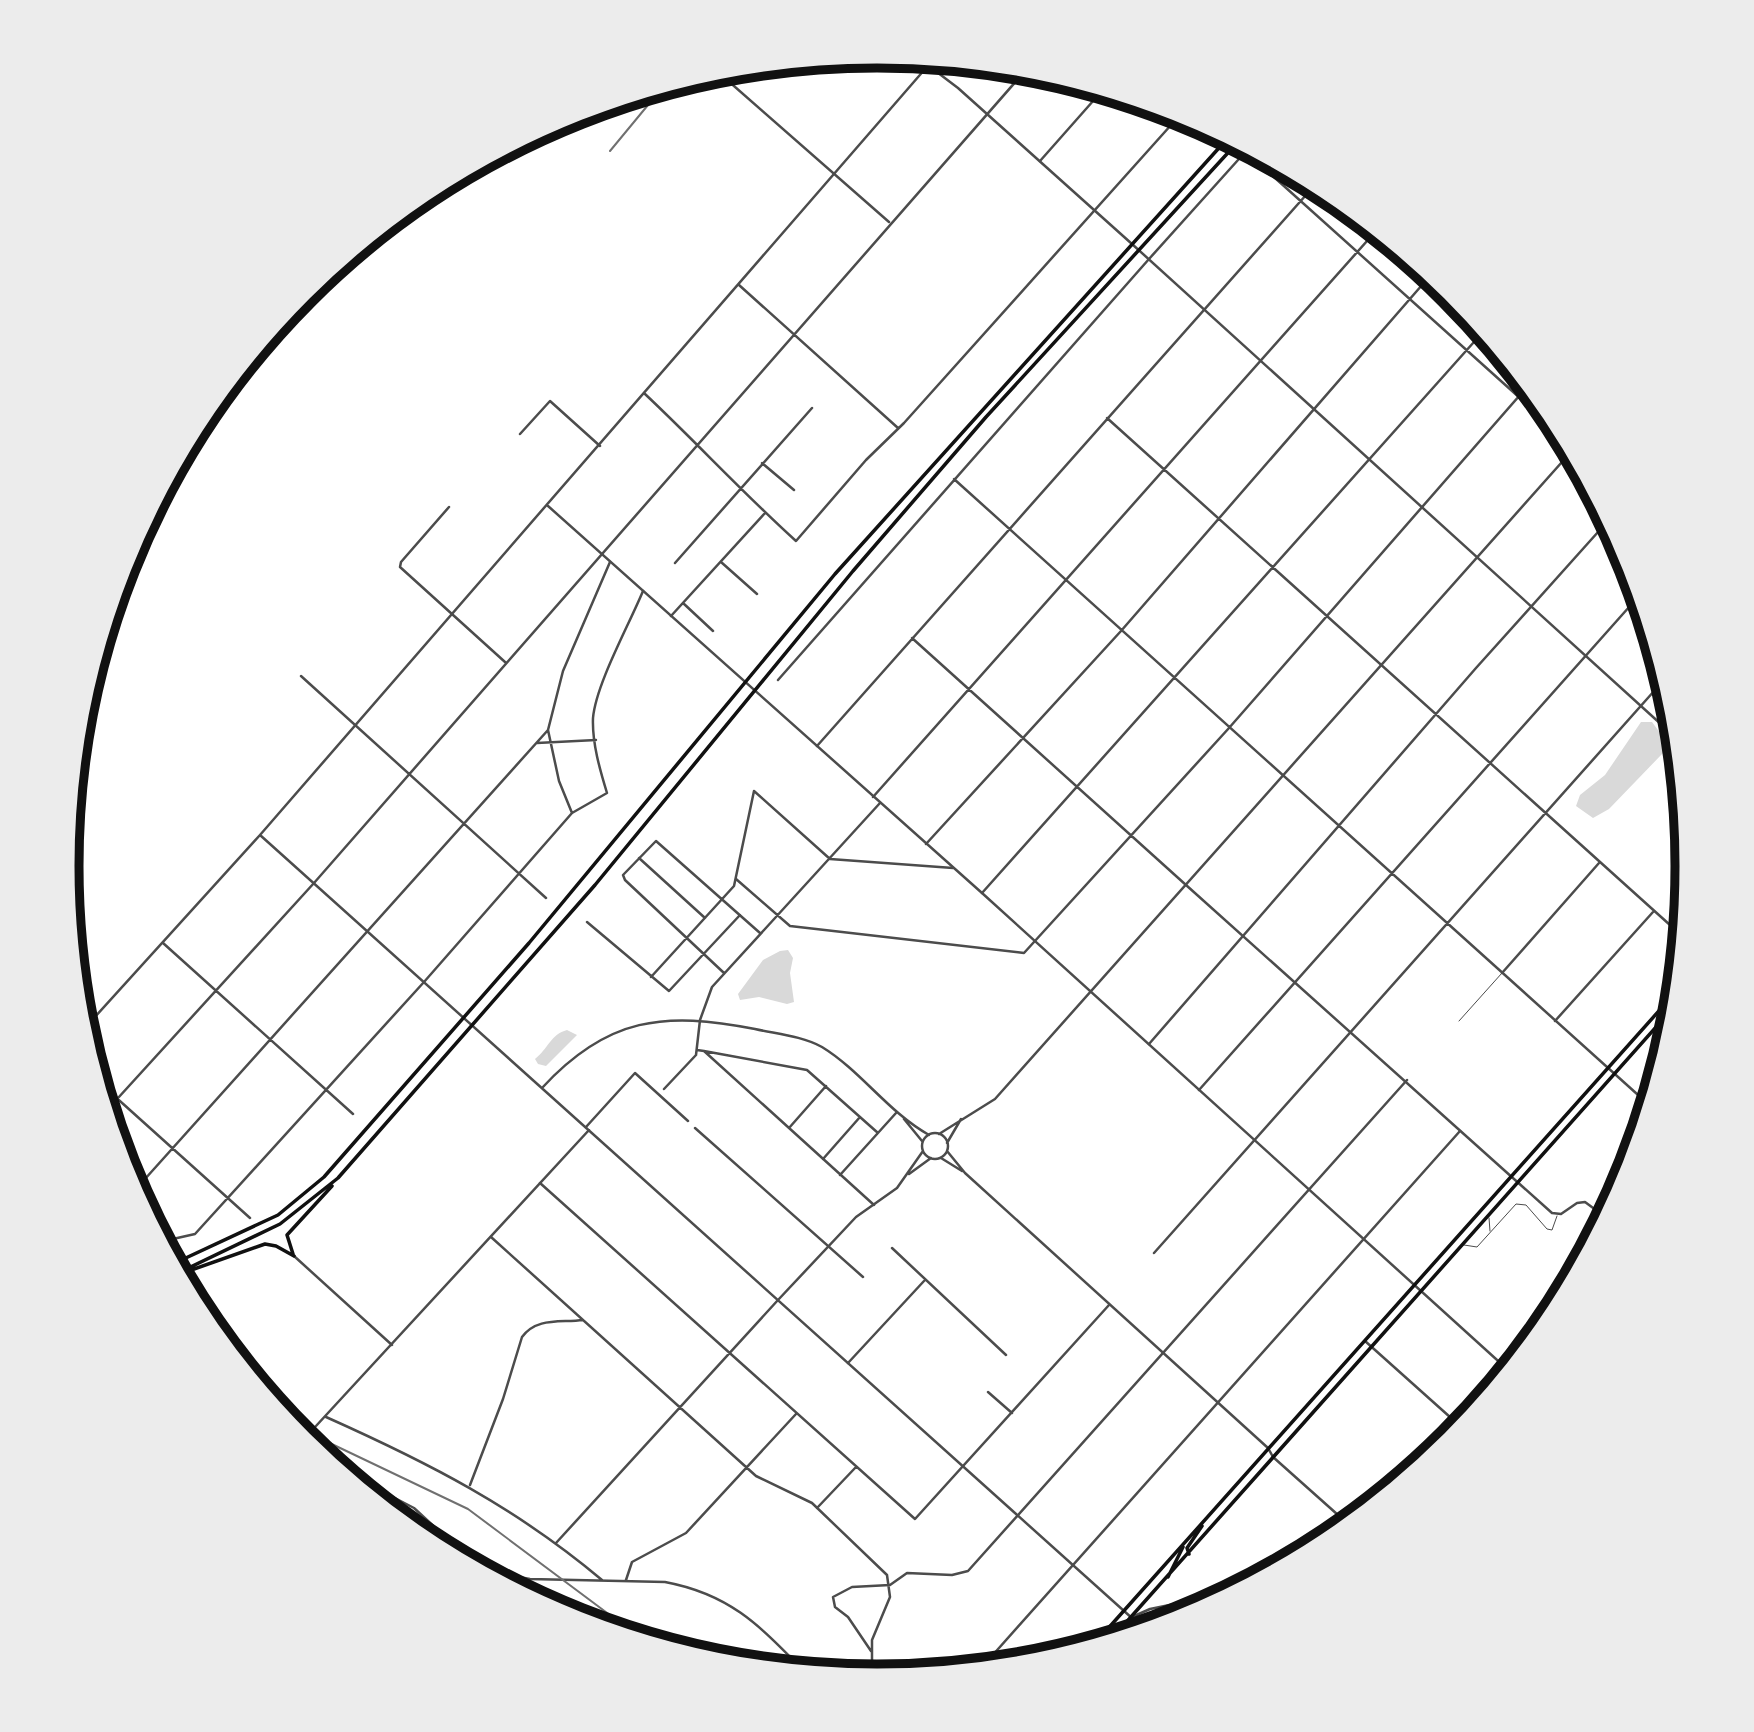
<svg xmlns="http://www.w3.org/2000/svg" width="1754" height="1732" viewBox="0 0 1754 1732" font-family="Raleway,sans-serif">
	<rect width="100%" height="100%" fill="#fff"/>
	<path fill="#d9d9d9" d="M1641,722H1652L1666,741L1663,753L1609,809L1593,818L1576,806L1580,795L1605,775Z
		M788,950L793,958L790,973L794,1002L787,1004L759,997L740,1000L738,994L763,960L780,951Z
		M567,1030L577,1035L546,1066L538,1064L535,1059C548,1049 551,1034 567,1030Z"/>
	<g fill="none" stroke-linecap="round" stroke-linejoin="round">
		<path stroke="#4c4c4c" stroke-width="1" d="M1459,1021L1502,973
			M1489,1218L1490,1231
			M1464,1245L1477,1247L1516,1204L1526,1205L1547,1229L1552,1230L1557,1216"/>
		<path stroke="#4c4c4c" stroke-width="2.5" d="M718,72L889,222
			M1245,151L1560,434
			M1040,161L1101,92
			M739,285L898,428
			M645,394C696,442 744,494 796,541L866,460L904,423L1180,115
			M1107,418L1680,934
			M520,434L550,401L600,446
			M762,463L794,490
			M954,479L1647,1103
			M449,507L401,562L400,567L505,662
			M721,562L757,594
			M675,563L812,408
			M683,603L713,631
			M671,616L765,513
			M912,638L1186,885
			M301,676L546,898
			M778,680L1149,259
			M537,743L596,740
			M817,746L1314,186
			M754,791L830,859L953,868
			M873,797L1375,232
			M572,813L559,781L548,730L563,671L610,562
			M926,844L1121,631L1429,277
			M639,858L705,918
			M736,879L790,926L1024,953L1229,728L1527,387
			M982,893L1482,333
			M587,922L669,991L740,915
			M163,943L353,1114
			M724,973L625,880L623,875L656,841L760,933
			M1502,973L1599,863
			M651,977L734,886L754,791
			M1555,1021L1653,912
			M1149,1044L1476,668L1607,522
			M697,1050L704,1051L874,1205
			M704,1051L807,1070L878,1133
			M101,1084L250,1218
			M664,1089L696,1055L700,1020L712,987L880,803
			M1199,1090L1638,597
			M108,1109L314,883L1025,71
			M586,1127L635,1073L688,1121
			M695,1128L863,1277
			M789,1128L826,1086
			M823,1159L860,1117
			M840,1175L896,1113
			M540,1183L915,1519L1109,1305
			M136,1189L548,730
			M491,1237L756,1476L812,1503L887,1575L890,1597L872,1640V1676
			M164,1241L195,1234L424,982L572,813L607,793C600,770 592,743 593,718C596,684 629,625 643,591
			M892,1248L1006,1355
			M1154,1253L1663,681
			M1365,1341L1460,1426
			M848,1363L924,1281
			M988,1392L1012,1413
			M326,1417C429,1463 515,1507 602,1580
			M1273,1457L1347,1523
			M345,1472L414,1508L465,1555L491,1572L530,1579L665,1582C729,1594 758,1624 802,1669
			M1406,1475L1402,1471L1450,1418
			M470,1485L503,1399L522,1337C537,1317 560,1323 583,1320
			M817,1508L856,1467
			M556,1543L778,1300
			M626,1580L632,1562L686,1533L796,1414
			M871,1651L848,1617L835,1607L833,1597L852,1587L890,1585L907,1573L952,1575L968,1571L1407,1080
			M983,1666L1460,1131"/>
		<path stroke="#4c4c4c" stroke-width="2.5" d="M921,60L958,88L1132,244L1674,736
			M1149,259L1247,150
			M548,506L982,893L1507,1369
			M260,835L1143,1628
			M1186,885L1552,1213L1561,1214L1577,1203L1585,1202L1604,1216
			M84,1029L260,835L932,61
			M542,1088C607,1017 665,1011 755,1029C777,1034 802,1036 822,1047C861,1071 888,1112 929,1135
			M904,1119L922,1141
			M922 1146a13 13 0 1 1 26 0a13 13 0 1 1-26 0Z
			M939,1134L995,1099L1570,453
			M947,1143L961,1119
			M947,1151L965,1173L1268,1448L1273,1457
			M941,1158L962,1171
			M909,1174L931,1158
			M294,1256L392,1345
			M778,1300L856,1217L897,1188L923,1151
			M304,1439L589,1130
			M1132,1617L1150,1609L1228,1593"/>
		<path stroke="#111" stroke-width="3.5" d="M293,1254L287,1235L332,1186
			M175,1263L278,1215L324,1177L529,943L835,574L1227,139
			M180,1272L280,1224L338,1178L595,885L853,571L986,417L1236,144
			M183,1273L265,1244L276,1246L294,1256
			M1189,1554L1187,1548L1202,1526
			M1168,1577L1183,1547
			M1114,1636L1673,1008
			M1096,1642L1674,994"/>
		<path stroke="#707070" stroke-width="2" d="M610,151L648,105
			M294,1426L468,1509L638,1636"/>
	</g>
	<path d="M0 0H1754V1732H0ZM79 866a798 798 0 1 1 1596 0a798 798 0 1 1-1596 0Z" fill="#ececec" fill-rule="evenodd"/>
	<path fill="none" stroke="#111" stroke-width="9" d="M79 866a798 798 0 1 1 1596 0a798 798 0 1 1-1596 0Z"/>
</svg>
